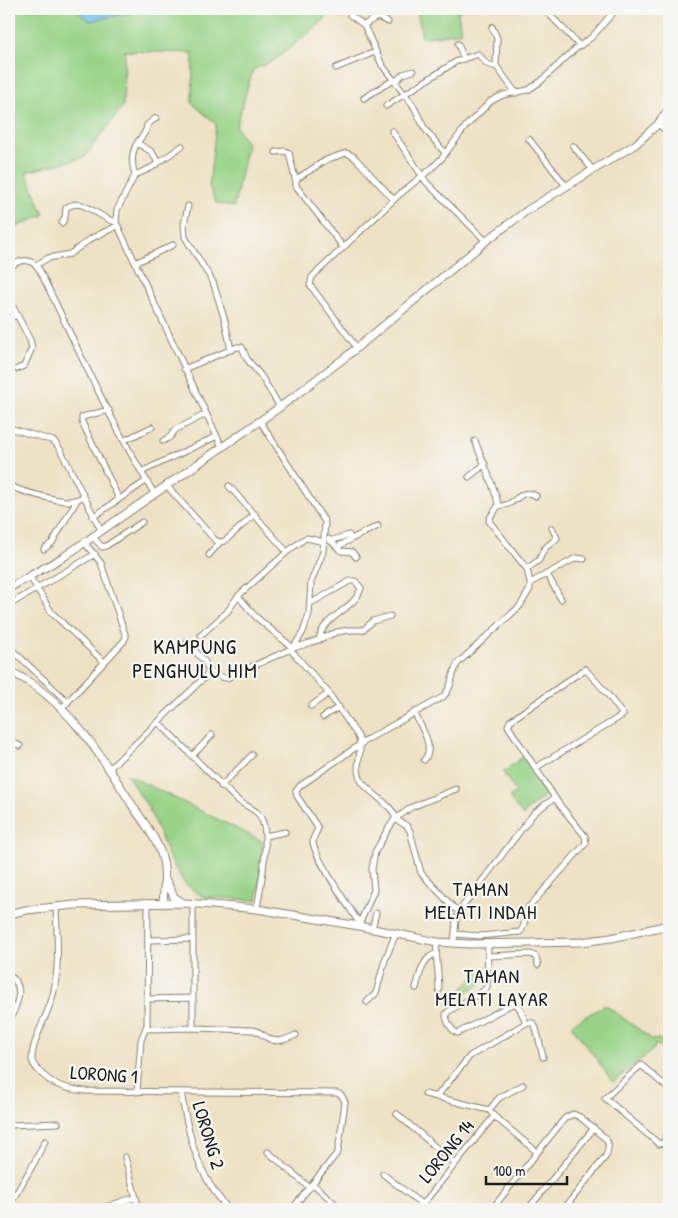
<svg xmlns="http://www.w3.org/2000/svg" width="678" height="1218" viewBox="0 0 678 1218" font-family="'Patrick Hand',sans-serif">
	<rect width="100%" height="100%" fill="#f6f6f2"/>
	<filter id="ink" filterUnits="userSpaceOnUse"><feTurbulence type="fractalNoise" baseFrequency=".02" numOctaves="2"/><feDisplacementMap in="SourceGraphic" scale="10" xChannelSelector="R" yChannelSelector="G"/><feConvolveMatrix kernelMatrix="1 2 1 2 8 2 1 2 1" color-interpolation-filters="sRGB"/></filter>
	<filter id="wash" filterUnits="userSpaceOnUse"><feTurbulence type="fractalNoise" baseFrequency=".0096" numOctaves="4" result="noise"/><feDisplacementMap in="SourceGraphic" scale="20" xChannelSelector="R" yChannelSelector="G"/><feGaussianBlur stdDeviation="1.12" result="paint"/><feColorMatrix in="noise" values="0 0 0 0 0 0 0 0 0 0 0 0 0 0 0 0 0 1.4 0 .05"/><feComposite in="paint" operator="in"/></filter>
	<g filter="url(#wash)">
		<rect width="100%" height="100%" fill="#eee2c4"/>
		<path fill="#98d387" stroke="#5a7852" d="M9,9H75L90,21L148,9H336L316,27L275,60L253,70L236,127L247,144L234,207L216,203L209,186L216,124L192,103L193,53L125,51L123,106L85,157L26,172L44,215L9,230Z
			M417,9H463L458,12L461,32L422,38Z
			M523,757L544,794L542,799L528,809L523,816L509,798L516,792L503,772Z
			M126,774L262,841V867L257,900L203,897L185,884L170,859L148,807Z
			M483,968V982L448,1003Z
			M603,1006H607L653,1040L659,1039L669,1046V1053L658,1045H655L654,1049L613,1082L571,1025Z"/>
		<path fill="#72c1ed" stroke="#476e84" d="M75,9H148L90,21Z"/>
	</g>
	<g filter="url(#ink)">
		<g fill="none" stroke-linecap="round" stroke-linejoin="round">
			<g stroke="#857f70" stroke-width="7">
				<path id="street" d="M544,9L580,46
					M350,15L364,25L382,65L413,105L425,129L445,153
					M364,25L377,17L388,22
					M492,27L497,38L496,66
					M458,44L464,59
					M336,68L375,52
					M395,82L403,74L413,71
					M364,98L393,80
					M386,106L457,61L478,54L487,64L497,67L516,93
					M658,124L669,133
					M392,131L427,183L486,241
					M529,139L566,186
					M137,143L152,152L158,163
					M182,146L151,168L135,175L117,210L116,222L222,447
					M573,146L593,170
					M276,152L285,151L289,153L296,183
					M135,175C131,163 131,150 140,139C144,134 146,132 147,125L156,118
					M188,206L184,224L185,237L213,282L225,321L231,350
					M62,223L65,217L66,208C82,195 99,219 116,222
					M343,247L296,186V181L298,178L326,160L346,153L353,156L358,161L394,200
					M135,263L173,245
					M36,265L48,258L70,254L92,238L117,226
					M9,268C19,259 30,257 39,269C76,344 110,422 154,493
					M9,299L30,340L32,348L24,366L17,369
					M9,317L18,316
					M357,348L310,285L312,277L400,194L432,168L442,158L466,126L491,101L503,95L528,90L540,82L574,50L592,37L616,9
					M184,369L237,347H242L247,359L261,376L280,407
					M109,410L82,417V422L119,499
					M260,421L325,522L323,552L311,582L309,614L303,632L293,648
					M9,428L54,441L60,449L101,530
					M125,440L152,427
					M163,441L170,437L175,430L206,414
					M141,472L217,436
					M469,477L485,464
					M9,485C18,491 57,501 68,501C73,501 78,499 83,497
					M166,485L215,540L220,542
					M229,486L287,552
					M498,506C516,507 520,486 536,496
					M93,517L146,481
					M92,536L102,547L106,546L142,522
					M329,539L341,551L352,552L356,557
					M351,539L378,526
					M330,541L349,535L350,540L337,547
					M44,549L52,543L77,500
					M209,555L220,542L225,541L255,514
					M527,569L539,560L544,549L557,538L552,528
					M547,574L561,599
					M30,577L52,613L104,662
					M530,583L576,558L584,559
					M311,603L350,581H355L361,588C355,610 322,616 319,640
					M9,605L95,554
					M201,635L227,612L238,596
					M9,647L68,702
					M293,648L256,617L238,596L287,552L304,539L307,538L324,542
					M290,649L327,691L358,736C365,751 352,767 362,782C369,793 396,807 395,819
					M209,671C216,672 220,679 227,678L293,648L310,643L337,632L349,630H363L373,621L390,616
					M311,706L329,693
					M61,709L124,641L126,637L101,563L84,542
					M414,712C420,726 436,747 424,760
					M323,717L339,707
					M158,722L235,798C242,805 255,808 260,816C272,834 260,888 257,909
					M9,743L16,744L20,746
					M192,756L212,735
					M109,769L208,674L209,671L205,662L187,642
					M221,786L252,755
					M395,819L407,826L410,831L421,873L454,908L459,911
					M265,836L285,832
					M56,907C57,936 60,966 53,995C49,1013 31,1042 32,1060C33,1064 35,1067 38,1070C51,1085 66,1089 85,1091L337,1093L342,1096L345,1102L338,1152L292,1209
					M360,924C351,910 313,855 313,842C312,837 317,833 318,828L297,796L296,791L300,786L368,739L443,697C453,688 451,673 458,663L520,606L530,589V583L527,569L489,521C490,514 498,511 498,503C492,481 483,462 475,441
					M359,925L374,890L372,869L375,852L388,829L395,819L412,807L456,789
					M372,929L376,913
					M455,934L480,936L520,932C526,927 524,916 528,908L586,843L585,836L559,804L508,726L510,721L585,669L605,691L623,715L535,768
					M148,940L193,939
					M437,942C435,958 439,974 439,990
					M454,943L456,920L463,906L534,813L554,798
					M488,944L487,987L482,992L449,1011L446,1014C446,1021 452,1032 458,1033L514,1003L519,1007L526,1023
					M488,956L531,954L536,957L538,965
					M669,962V961
					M9,975C27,987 16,1006 9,1022
					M416,988C419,977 423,956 436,954
					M148,999L193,998
					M367,1002L376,993L385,960L396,933
					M193,1028V904
					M146,1029L193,1028L253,1030C259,1031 262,1035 268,1038C277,1044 287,1039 296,1035
					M669,1089L641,1065L605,1098L659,1144L663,1143L669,1132
					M137,1092L141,1040L147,1025L148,904
					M181,1092C188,1134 198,1178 229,1209
					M425,1094L489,1110L494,1116L537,1152
					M437,1096L470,1056L526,1023H533L536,1028L543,1057
					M489,1110L499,1098L523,1085
					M397,1114L454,1163
					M9,1125L58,1123
					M268,1152L310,1188
					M125,1157L139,1209
					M383,1174L428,1209
					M313,1184L341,1209
					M422,1205L494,1116
					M9,1206L34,1163L45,1141
					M99,1209L136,1197
					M217,1209L224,1204
					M492,1209L565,1118L573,1114L580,1117L606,1139C610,1144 608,1151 606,1156L567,1205
					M528,1209L594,1128"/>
			</g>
			<g stroke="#857f70" stroke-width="9">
				<path id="secondary" d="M9,588L65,556L280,407L347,356L486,241L529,209L636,144L658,124L669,109
					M9,671C65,696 103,758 134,808C145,824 159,842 163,861C166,875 164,890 163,903
					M166,880L174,897L182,902
					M9,914L26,910L75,905L184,903L212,905L257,909L359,926L437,942L469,944L581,942L611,938L669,925"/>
			</g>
			<use href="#street" stroke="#fff" stroke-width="5"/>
			<use href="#secondary" stroke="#fff" stroke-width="7"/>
		</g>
	</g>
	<g text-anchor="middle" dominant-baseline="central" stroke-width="4.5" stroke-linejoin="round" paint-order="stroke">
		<g font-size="19" fill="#1c1c1c" stroke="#f6f6f2">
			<text transform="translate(104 1074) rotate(4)">LORONG 1</text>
			<text transform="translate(209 1135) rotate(73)">LORONG 2</text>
			<text transform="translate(446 1151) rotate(-51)">LORONG 14</text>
		</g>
		<g font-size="20" letter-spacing="1" fill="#1c1c1c" stroke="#f6f6f2">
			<text x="481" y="888">TAMAN<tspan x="481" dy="23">MELATI INDAH</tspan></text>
			<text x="492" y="975">TAMAN<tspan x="492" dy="23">MELATI LAYAR</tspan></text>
		</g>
		<g font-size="21" letter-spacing="1" fill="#1c1c1c" stroke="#f6f6f2">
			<text x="195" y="646">KAMPUNG<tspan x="195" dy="24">PENGHULU HIM</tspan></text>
		</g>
	</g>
	<rect width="678" height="1218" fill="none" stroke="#f6f6f2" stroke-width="30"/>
	<path d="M486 1176v8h81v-8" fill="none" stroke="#1c1c1c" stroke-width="2.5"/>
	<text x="493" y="1176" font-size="15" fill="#1c1c1c" stroke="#f6f6f2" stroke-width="4" paint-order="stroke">100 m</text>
</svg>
